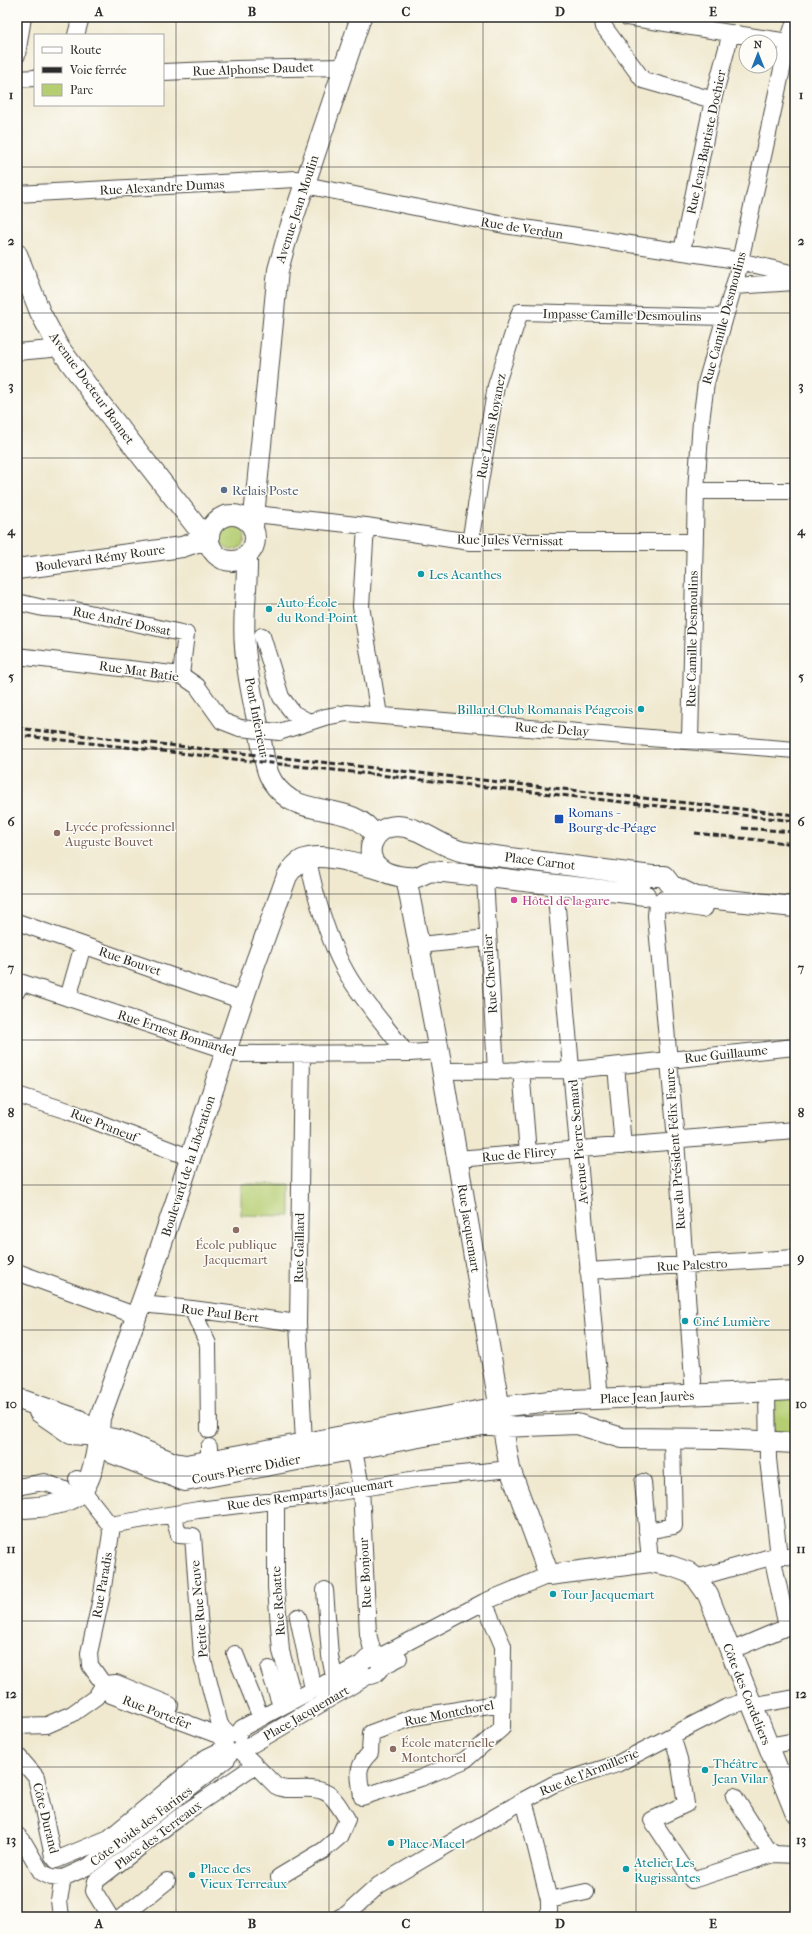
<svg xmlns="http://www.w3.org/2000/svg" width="812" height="1934" viewBox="0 0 812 1934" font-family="'IM FELL French Canon',serif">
	<rect width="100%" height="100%" fill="#fdfcf7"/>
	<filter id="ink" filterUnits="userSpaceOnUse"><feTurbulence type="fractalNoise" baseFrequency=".025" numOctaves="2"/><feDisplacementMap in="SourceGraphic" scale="8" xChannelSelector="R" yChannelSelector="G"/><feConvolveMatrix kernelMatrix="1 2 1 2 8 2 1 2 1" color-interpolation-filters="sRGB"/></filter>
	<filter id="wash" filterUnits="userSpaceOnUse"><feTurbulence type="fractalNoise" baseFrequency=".012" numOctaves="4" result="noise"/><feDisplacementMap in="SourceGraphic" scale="16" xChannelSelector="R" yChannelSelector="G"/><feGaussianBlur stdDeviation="0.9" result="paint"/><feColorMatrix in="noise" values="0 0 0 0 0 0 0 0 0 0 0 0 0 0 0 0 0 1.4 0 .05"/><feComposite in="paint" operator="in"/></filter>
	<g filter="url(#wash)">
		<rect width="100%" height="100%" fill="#f0e9d0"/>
		<path fill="#b6ce72" stroke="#707c4e" d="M219 537a13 13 0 1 1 26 0a13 13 0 1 1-26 0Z
			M241,1184H290V1216L241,1215Z
			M795,1393V1439L774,1437L773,1394Z"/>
	</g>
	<g filter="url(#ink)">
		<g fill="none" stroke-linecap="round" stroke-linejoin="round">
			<g stroke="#494844" stroke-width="18">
				<path id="minor" d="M602,17L604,27L643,80L713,100
					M627,17L788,42
					M76,35L81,17
					M17,55L23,17
					M163,72L237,69L344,67
					M17,79L35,78
					M305,185L504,225L730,259L795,274
					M17,194L296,179L306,181
					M682,251L713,100L731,33
					M734,286L795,282
					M17,352L51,349L58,346
					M696,491H795
					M255,514L366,526L470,542H695
					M366,526L361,606L379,715
					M470,542L496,386L520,312L725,317
					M17,602L43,608L75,610L186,634L181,675
					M262,636L281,697L293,713L309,722
					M17,656L181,675L197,686L222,721L240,728
					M279,732L325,717L347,713L795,750
					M690,740L696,491L701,421L706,383L737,275L788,42L795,21
					M308,859C315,898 332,953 354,985C369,1007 387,1028 403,1049L410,1053L439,1051
					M485,878L496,1071
					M555,885L600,1399
					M657,903L656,916L676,1140L694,1395
					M17,922L243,1001
					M420,945L488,938
					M17,991L20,982L238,1054L410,1053
					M68,998L83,945
					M302,1053L298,1323L304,1443
					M616,1066L623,1146
					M521,1069L528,1153
					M442,1071L572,1070L795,1047
					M17,1095L68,1111L191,1158
					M457,1159L668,1142L682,1139L795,1130
					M588,1271L795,1258
					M17,1272L137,1316
					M141,1304L192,1309L298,1323
					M192,1309L208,1344L209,1430
					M209,1447V1461
					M351,1449L356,1461L361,1487L368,1634L374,1657
					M77,1479L87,1496L110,1525L111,1533L102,1594L89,1653L90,1665L111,1695L218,1735L225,1742
					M643,1482L650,1562
					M17,1487L44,1482L65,1490
					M276,1500V1588L281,1651L294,1699
					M173,1515L179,1535L193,1536L202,1656L220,1725L230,1735
					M110,1525L198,1510L316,1496L422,1478L510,1469
					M647,1531L674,1526L672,1438
					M696,1578L778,1555L795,1557
					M325,1590L330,1656L334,1677
					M484,1602L503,1646L502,1728L465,1760L421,1778L362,1797C360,1778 354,1768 370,1753L371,1733L414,1717L502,1703
					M298,1617L313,1689
					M730,1651L787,1627L774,1565L778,1548L768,1459L767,1391
					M235,1654L261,1718
					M377,1658L484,1602L549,1575
					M381,1665L377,1658H367L361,1664L360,1670L366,1676C375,1677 376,1674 381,1668C385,1664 394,1661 399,1658
					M269,1669L281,1706
					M104,1684L116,1683L170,1705
					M17,1726L47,1725L72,1714L96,1697L104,1684
					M237,1735L242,1728L361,1664
					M672,1736L679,1759L686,1804L652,1820L692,1880L774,1854L795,1855
					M768,1746L795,1741
					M242,1747L253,1744L368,1676
					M240,1750L276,1786C283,1790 289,1789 298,1789C328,1787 332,1794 347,1819L339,1837L324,1850L279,1877
					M17,1755L36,1777L53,1856L56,1860L109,1838L207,1757L226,1748
					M734,1796L767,1848L774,1854
					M524,1800L549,1900V1917
					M17,1835L23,1841L41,1872L51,1877L63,1878L89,1866L227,1759L231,1752
					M549,1900L586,1892
					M61,1917L59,1900L63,1878
					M110,1917L94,1891L96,1881L183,1814L254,1766
					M122,1917L167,1881
					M340,1917L347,1914L379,1885L524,1800L554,1784L617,1764L727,1707L750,1700L756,1705L795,1698"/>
			</g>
			<g stroke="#494844" stroke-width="22">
				<path id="major" d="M17,254L40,312L58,346L100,403L196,526L209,535
					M209 538a23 23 0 1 1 46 0a23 23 0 1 1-46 0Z
					M253,527L278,270L288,234L361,17
					M247,555C248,586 242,616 245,647C247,676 254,705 260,734C262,747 264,763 269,775C273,785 282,794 291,800C318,815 357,806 375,836
					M17,569L182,547L209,538
					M406,877L439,1051L510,1469L549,1575L650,1562L671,1566L688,1572L696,1578L708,1595L795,1812
					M645,895L444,872C439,872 433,871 428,872C425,873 421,876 417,877C407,878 391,876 382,870C360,856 373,826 397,826C422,827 440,847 464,852L652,876H664L671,885L696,897L795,907
					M664,901L703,907
					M22,1400L79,1420L99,1436L114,1454L185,1481L488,1424L502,1427L577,1424L622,1438L721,1439L795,1443
					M39,1412L71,1434L99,1436L119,1440L174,1463L186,1465L499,1407L550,1401L795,1390
					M17,1509C28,1507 40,1508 51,1505C62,1503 76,1499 83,1489C95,1475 99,1437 100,1418L155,1264L255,964L287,876C291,870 295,864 302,860C323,851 361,865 382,870"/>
			</g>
			<use href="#minor" stroke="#fff" stroke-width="16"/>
			<use href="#major" stroke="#fff" stroke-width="20"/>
			<path stroke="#2b2b2b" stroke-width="3" stroke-dasharray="6 3" stroke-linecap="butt" d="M17,728L795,815
				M17,735L795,821
				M742,828L795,832
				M695,833L795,844"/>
			<g stroke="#494844" stroke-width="18" stroke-linecap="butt">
				<path id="minor-bridge" d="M240,728L279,732"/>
			</g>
			<use href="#minor-bridge" stroke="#fff" stroke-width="16"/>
		</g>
	</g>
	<path fill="none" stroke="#2b2b2b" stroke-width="1" stroke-opacity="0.55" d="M176,17V1917M329,17V1917M483,17V1917M636,17V1917M17,167H795M17,313H795M17,458H795M17,604H795M17,749H795M17,894H795M17,1040H795M17,1185H795M17,1330H795M17,1476H795M17,1621H795M17,1767H795"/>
	<circle fill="#5c6f8a" stroke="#fdfcf7" stroke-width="1.5" cx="224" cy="490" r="4"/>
	<g fill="#0f9aa8" stroke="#fdfcf7" stroke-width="1.5">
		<circle cx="421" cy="574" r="4"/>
		<circle cx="269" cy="609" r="4"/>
		<circle cx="641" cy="709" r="4"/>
		<circle cx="685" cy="1321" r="4"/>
		<circle cx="553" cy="1594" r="4"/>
		<circle cx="705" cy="1770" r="4"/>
		<circle cx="391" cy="1843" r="4"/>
		<circle cx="626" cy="1869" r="4"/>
		<circle cx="192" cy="1875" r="4"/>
	</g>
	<rect fill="#1a4fb4" stroke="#fdfcf7" stroke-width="1.5" x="554" y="814" width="10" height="10" rx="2"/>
	<g fill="#8d6e63" stroke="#fdfcf7" stroke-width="1.5">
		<circle cx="57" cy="833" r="4"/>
		<circle cx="236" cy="1230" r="4"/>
		<circle cx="393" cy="1749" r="4"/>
	</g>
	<circle fill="#d1479c" stroke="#fdfcf7" stroke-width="1.5" cx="514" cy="900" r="4"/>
	<g text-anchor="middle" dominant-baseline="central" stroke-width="3" stroke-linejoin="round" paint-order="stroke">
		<g font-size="13" fill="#2b2b2b" stroke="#fdfcf7">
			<text transform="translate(253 69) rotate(-2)">Rue Alphonse Daudet</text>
			<text transform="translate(706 142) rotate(-78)">Rue Jean-Baptiste Dochier</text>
			<text transform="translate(162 187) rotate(-3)">Rue Alexandre Dumas</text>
			<text transform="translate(297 209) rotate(-72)">Avenue Jean Moulin</text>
			<text transform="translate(522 228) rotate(9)">Rue de Verdun</text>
			<text transform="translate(622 315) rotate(1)">Impasse Camille Desmoulins</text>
			<text transform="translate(724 318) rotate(-75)">Rue Camille Desmoulins</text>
			<text transform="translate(92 388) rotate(54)">Avenue Docteur Bonnet</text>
			<text transform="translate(491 426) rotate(-79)">Rue Louis Royanez</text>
			<text transform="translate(510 540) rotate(1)">Rue Jules Vernissat</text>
			<text transform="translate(100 558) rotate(-8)">Boulevard Rémy Roure</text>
			<text transform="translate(122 621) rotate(12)">Rue André Dossat</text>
			<text transform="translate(692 639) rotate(-89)">Rue Camille Desmoulins</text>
			<text transform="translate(139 671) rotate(8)">Rue Mat Batie</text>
			<text transform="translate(257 717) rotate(79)">Pont Inferieur</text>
			<text transform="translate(552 729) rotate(4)">Rue de Delay</text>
			<text transform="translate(540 861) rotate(7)">Place Carnot</text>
			<text transform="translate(130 961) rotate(19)">Rue Bouvet</text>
			<text transform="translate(490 974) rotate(-94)">Rue Chevalier</text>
			<text transform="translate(177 1033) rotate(18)">Rue Ernest Bonnardel</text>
			<text transform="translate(726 1054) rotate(-6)">Rue Guillaume</text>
			<text transform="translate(104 1125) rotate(21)">Rue Praneuf</text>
			<text transform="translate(578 1142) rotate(-95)">Avenue Pierre Semard</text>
			<text transform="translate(675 1149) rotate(-94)">Rue du Président Félix Faure</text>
			<text transform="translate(519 1154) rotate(-5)">Rue de Flirey</text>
			<text transform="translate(188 1166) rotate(-72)">Boulevard de la Libération</text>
			<text transform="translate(469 1228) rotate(81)">Rue Jacquemart</text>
			<text transform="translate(299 1248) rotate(-89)">Rue Gaillard</text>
			<text transform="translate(692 1265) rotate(-3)">Rue Palestro</text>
			<text transform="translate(220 1313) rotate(7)">Rue Paul Bert</text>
			<text transform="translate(647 1397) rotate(-2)">Place Jean Jaurès</text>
			<text transform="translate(246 1469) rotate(-11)">Cours Pierre Didier</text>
			<text transform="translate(310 1494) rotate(-8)">Rue des Remparts Jacquemart</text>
			<text transform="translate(365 1573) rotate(-93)">Rue Bonjour</text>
			<text transform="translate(102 1585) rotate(-80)">Rue Paradis</text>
			<text transform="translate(278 1601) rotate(-94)">Rue Rebatte</text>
			<text transform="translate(199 1609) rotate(-95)">Petite Rue Neuve</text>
			<text transform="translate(747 1694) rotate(68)">Côte des Cordeliers</text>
			<text transform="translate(157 1712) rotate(21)">Rue Portefer</text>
			<text transform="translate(306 1713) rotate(-30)">Place Jacquemart</text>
			<text transform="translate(449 1713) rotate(-11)">Rue Montchorel</text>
			<text transform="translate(589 1772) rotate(-22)">Rue de l'Armillerie</text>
			<text transform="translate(46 1818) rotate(76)">Côte Durand</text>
			<text transform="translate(141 1826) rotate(-37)">Côte Poids des Farines</text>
			<text transform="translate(158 1835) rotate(-37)">Place des Terreaux</text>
		</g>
		<g font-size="13" fill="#4e5e75" stroke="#fdfcf7" text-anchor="start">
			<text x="232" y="490">Relais Poste</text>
		</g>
		<g font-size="13" fill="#0d838f" stroke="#fdfcf7" text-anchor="start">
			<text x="429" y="574">Les Acanthes</text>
			<text x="277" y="602">Auto-École<tspan x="277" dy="15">du Rond-Point</tspan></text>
			<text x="633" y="709" text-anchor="end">Billard Club Romanais Péageois</text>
			<text x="693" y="1321">Ciné Lumière</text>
			<text x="561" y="1594">Tour Jacquemart</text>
			<text x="713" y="1763">Théâtre<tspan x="713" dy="15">Jean Vilar</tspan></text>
			<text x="399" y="1843">Place Macel</text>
			<text x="634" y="1862">Atelier Les<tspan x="634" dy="15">Rugissantes</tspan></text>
			<text x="200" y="1868">Place des<tspan x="200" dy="15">Vieux Terreaux</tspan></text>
		</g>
		<g font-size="13" fill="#164399" stroke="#fdfcf7" text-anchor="start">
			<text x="568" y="812">Romans -<tspan x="568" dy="15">Bourg-de-Péage</tspan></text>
		</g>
		<g font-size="13" fill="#785e54" stroke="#fdfcf7" text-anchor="start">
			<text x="65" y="826">Lycée professionnel<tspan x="65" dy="15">Auguste Bouvet</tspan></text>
			<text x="236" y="1244" text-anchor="middle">École publique<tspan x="236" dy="15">Jacquemart</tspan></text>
			<text x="401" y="1742">École maternelle<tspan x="401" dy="15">Montchorel</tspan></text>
		</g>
		<g font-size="13" fill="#b23c85" stroke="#fdfcf7" text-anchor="start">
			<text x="522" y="900">Hôtel de la gare</text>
		</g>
	</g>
	<rect width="812" height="1934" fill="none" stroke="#fdfcf7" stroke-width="44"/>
	<rect x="34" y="34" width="130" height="72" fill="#fdfcf7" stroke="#a9a8a5"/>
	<rect x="42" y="47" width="20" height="6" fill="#ffffff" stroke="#a9a8a5"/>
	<text x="70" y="54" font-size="12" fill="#2b2b2b">Route</text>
	<rect x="42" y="67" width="20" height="6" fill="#2b2b2b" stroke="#a9a8a5"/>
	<text x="70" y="74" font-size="12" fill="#2b2b2b">Voie ferrée</text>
	<rect x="42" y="84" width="20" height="12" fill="#b6ce72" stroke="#a9a8a5"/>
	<text x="70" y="94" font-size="12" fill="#2b2b2b">Parc</text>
	<g transform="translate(758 54)"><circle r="19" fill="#fdfcf7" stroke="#a9a8a5"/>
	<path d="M0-3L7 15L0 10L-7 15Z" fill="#1f6fb2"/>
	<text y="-6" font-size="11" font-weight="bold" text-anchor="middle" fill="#2b2b2b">N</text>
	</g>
	<rect x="22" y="22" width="768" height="1890" fill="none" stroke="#2b2b2b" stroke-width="1.5"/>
	<g font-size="13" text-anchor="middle" font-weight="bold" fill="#2b2b2b">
		<text x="99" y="16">A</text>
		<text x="252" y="16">B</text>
		<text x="406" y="16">C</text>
		<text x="560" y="16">D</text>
		<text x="713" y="16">E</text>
		<text x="11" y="99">1</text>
		<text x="801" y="99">1</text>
		<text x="11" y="245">2</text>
		<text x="801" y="245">2</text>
		<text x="11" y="390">3</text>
		<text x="801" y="390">3</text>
		<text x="11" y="535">4</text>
		<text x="801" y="535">4</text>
		<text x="11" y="681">5</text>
		<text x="801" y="681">5</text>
		<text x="11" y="826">6</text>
		<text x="801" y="826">6</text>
		<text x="11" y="972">7</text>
		<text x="801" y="972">7</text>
		<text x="11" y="1117">8</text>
		<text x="801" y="1117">8</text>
		<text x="11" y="1262">9</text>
		<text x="801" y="1262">9</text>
		<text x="11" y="1408">10</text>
		<text x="801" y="1408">10</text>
		<text x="11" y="1553">11</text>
		<text x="801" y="1553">11</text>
		<text x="11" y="1698">12</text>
		<text x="801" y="1698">12</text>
		<text x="11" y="1844">13</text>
		<text x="801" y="1844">13</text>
		<text x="99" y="1928">A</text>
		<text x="252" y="1928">B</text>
		<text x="406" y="1928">C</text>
		<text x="560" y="1928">D</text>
		<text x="713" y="1928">E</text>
	</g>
</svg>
